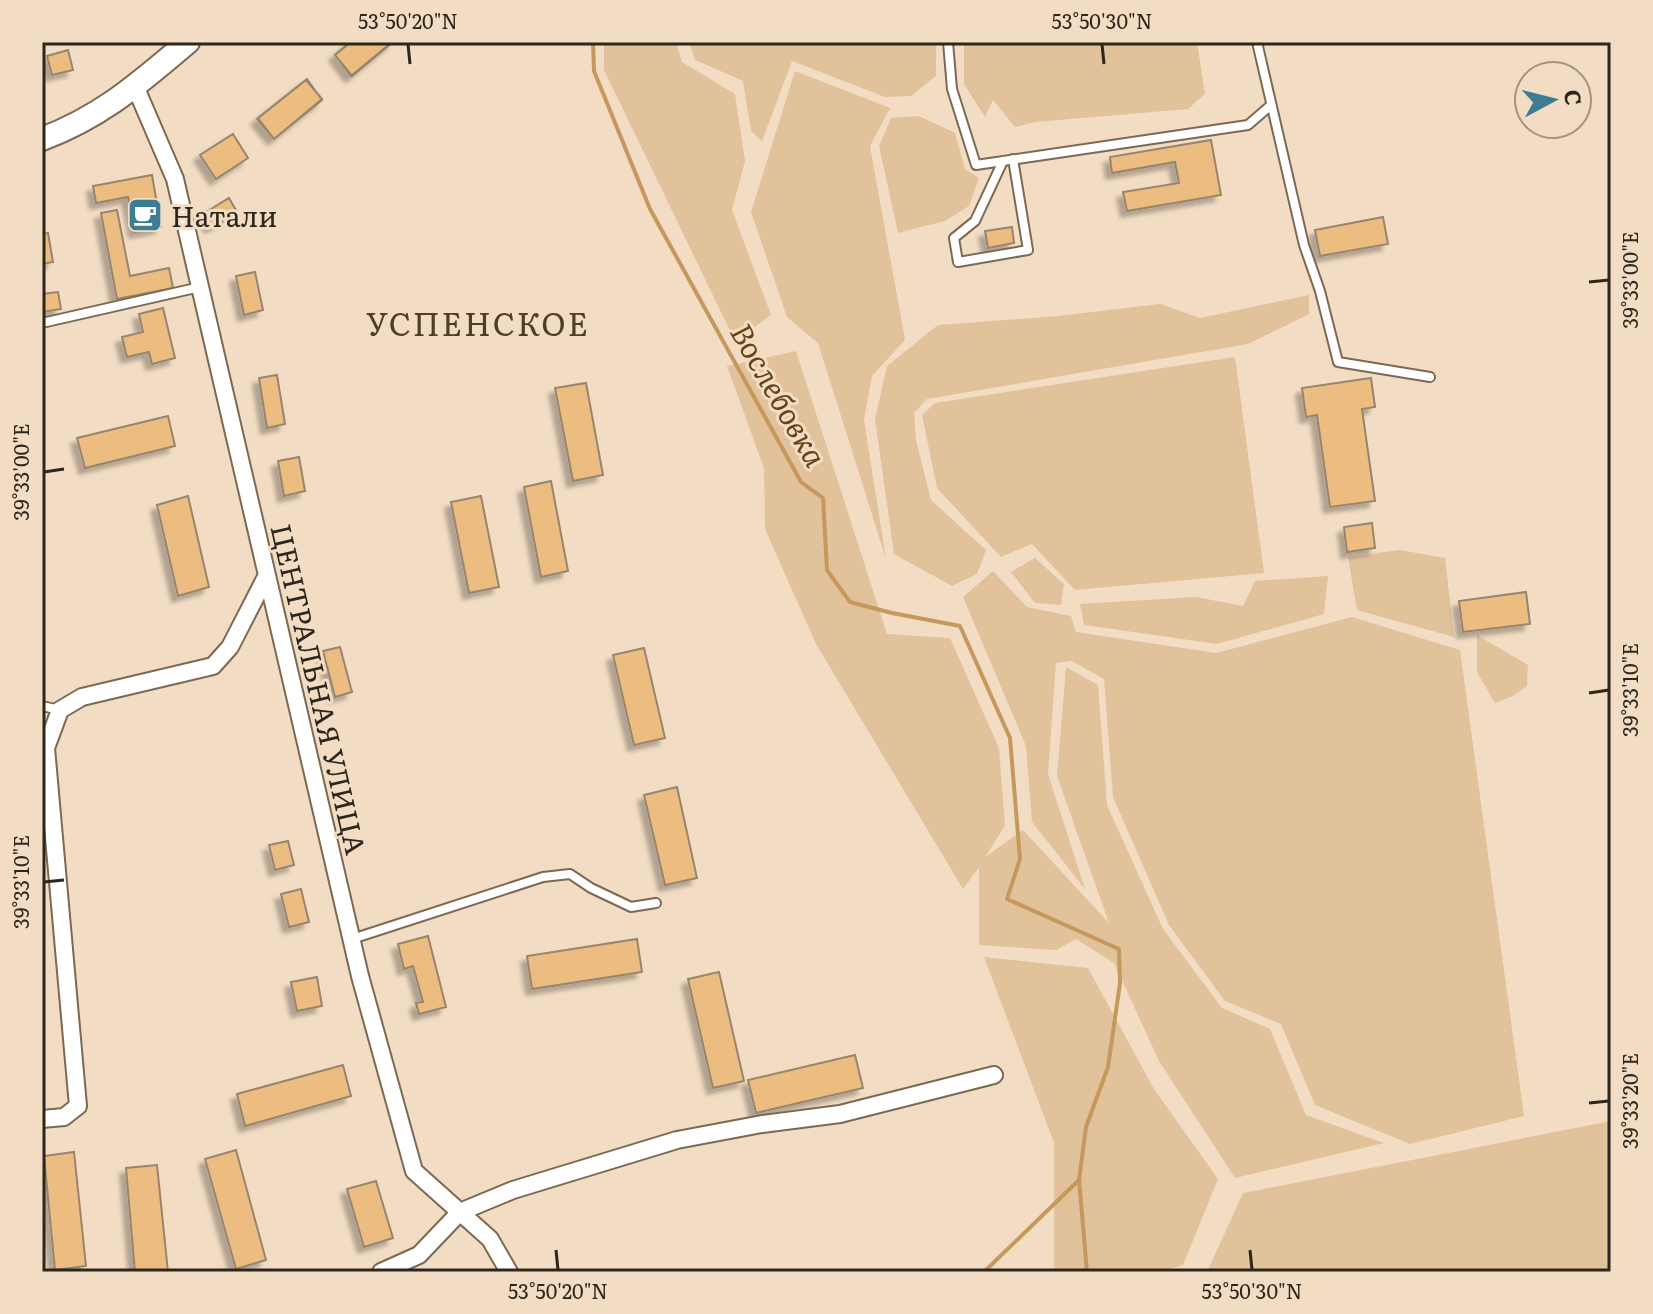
<svg xmlns="http://www.w3.org/2000/svg" width="1653" height="1314" viewBox="0 0 1653 1314" font-family="Literata,serif">
	<defs>
		<filter id="shadow"><feDropShadow dx="-6" dy="6" stdDeviation="2" flood-color="#0004"/></filter>
	</defs>
	<rect width="100%" height="100%" fill="#f2ddc4"/>
	<path fill="#e1c29b" d="M604,42H676L682,62L735,94L745,161L732,210L771,315L735,341L604,70Z
		M689,42H936V76L911,96L885,97L792,61L762,141L751,131L743,81L695,60Z
		M964,42H1197L1205,94L1188,109L1035,122L1015,127L993,100L985,117L964,84Z
		M795,71L890,108L870,146L905,340L872,376L864,420L886,559L818,343L787,317L751,212Z
		M919,116L955,133L965,169L979,178L969,206L945,221L898,233L879,146L891,118Z
		M1309,295V314L1248,344L927,399L914,413L916,440L931,500L986,550L977,574L952,586L894,554L875,419L887,366L938,325L1058,316L1160,304L1200,318Z
		M796,351L887,634L950,638L999,748L1005,826L985,857L1023,830L1109,923L1057,776L1066,667L1098,685L1107,805L1163,929L1222,1008L1270,1029L1306,1115L1384,1143L1235,1178L1159,1061L1114,963L1076,939L1056,950L979,945V867L963,889L816,644L765,529L764,468L727,366Z
		M1235,357L1264,573L1075,590L1032,544L1001,557L937,488L922,415L935,403Z
		M1400,550L1445,558L1454,637L1357,610L1348,557Z
		M1035,558L1064,584L1061,605L1035,603L1011,572Z
		M993,571L1027,607L1071,616L1076,632L1216,653L1352,617L1460,650L1524,1116L1410,1144L1315,1105L1281,1024L1225,1001L1169,925L1113,797L1104,679L1072,661L1056,663L1048,774L1085,889L1032,822L1026,746L963,597Z
		M1328,576L1324,614L1217,644L1084,625L1080,604L1196,597L1243,606L1255,581Z
		M1477,635L1528,665L1527,686L1513,696L1495,703L1477,672Z
		M984,957L1088,968L1154,1089L1218,1179L1183,1265L1158,1272H1054V1143Z
		M1611,1121V1272H1207L1243,1193Z"/>
	<g fill="none" stroke-linecap="round" stroke-linejoin="round">
		<path stroke="#c6985d" stroke-width="4" d="M593,42L594,71L650,209L801,482L823,498L827,570L850,602L892,613L960,626L1010,738L1020,859L1007,899L1119,949L1120,983L1108,1067L1086,1127L1079,1180L1087,1272
			M984,1272L1079,1180"/>
	</g>
	<path fill="#ecbc81" stroke="#98856e" stroke-width="2" filter="url(#shadow)" d="M350,42H392L351,76L335,55Z
		M351,42H393L352,76L335,55Z
		M68,50L73,70L52,75L47,56Z
		M307,79L322,100L274,139L258,118Z
		M306,80L322,99L274,139L257,119Z
		M233,134L248,158L216,179L200,155Z
		M1211,140L1221,195L1127,211L1123,192L1179,183L1175,162L1112,173L1110,157Z
		M152,175L161,227L135,232L128,197L96,203L93,186Z
		M229,198L237,212L211,227L203,214Z
		M117,210L130,276L169,268L173,288L117,299L101,213Z
		M1383,217L1388,244L1320,256L1315,230Z
		M1012,227L1014,243L988,248L985,231Z
		M48,233L53,262L42,264V234Z
		M255,272L263,310L244,315L236,276Z
		M58,292L61,309L42,312V294Z
		M163,308L175,358L152,364L149,352L127,357L122,337L143,332L139,314Z
		M277,375L285,424L267,428L259,378Z
		M1371,378L1375,407L1362,409L1375,501L1330,507L1317,415L1306,417L1302,388Z
		M586,383L603,475L573,481L555,388Z
		M168,416L175,446L85,468L77,438Z
		M299,457L305,491L284,496L278,461Z
		M551,481L568,571L541,577L524,487Z
		M188,496L209,587L178,596L157,505Z
		M481,496L499,587L469,593L451,502Z
		M1372,523L1375,548L1347,552L1344,527Z
		M1526,592L1530,624L1463,632L1459,601Z
		M340,647L352,692L335,697L323,651Z
		M644,648L665,738L634,745L613,655Z
		M677,787L697,878L665,885L644,795Z
		M288,841L294,865L275,870L269,845Z
		M301,889L309,922L289,927L281,894Z
		M428,936L446,1007L419,1014L416,1003L423,1002L413,966L404,969L398,944Z
		M637,939L642,972L532,989L527,956Z
		M719,972L744,1081L713,1088L688,979Z
		M317,977L322,1006L297,1011L291,982Z
		M855,1055L863,1088L756,1113L748,1080Z
		M343,1065L351,1096L245,1126L237,1094Z
		M236,1150L266,1260L236,1269L205,1159Z
		M74,1152L86,1266L55,1270L44,1156Z
		M157,1165L168,1272H135L126,1168Z
		M376,1181L393,1238L364,1247L347,1189Z"/>
	<g fill="none" stroke-linecap="round" stroke-linejoin="round">
		<g stroke="#7b6953" stroke-width="12">
			<path id="lane" d="M948,42L952,89L976,165L1248,125L1271,105
				M1257,42L1304,245L1320,291L1338,362L1430,377
				M1003,161L975,221L954,238L958,262L1028,250L1013,159
				M42,323L200,287
				M42,706L60,710
				M352,939L543,877L570,874L591,888L631,907L656,903"/>
		</g>
		<g stroke="#7b6953" stroke-width="20">
			<path id="street" d="M135,86L175,179L360,976L414,1171L490,1239L509,1272
				M42,1119L64,1117L78,1106L46,748L60,710L82,697L213,666L230,647L267,575
				M381,1272L419,1255L460,1212L513,1190L677,1140L762,1124L840,1114L994,1075"/>
		</g>
		<g stroke="#7b6953" stroke-width="26">
			<path id="secondary" d="M42,139C103,116 139,83 188,42"/>
		</g>
		<use href="#lane" stroke="#fff" stroke-width="8"/>
		<use href="#street" stroke="#fff" stroke-width="16"/>
		<use href="#secondary" stroke="#fff" stroke-width="22"/>
	</g>
	<path fill="none" stroke="#2d261c" stroke-width="3" d="M408,44L410,64M1102,44L1104,64M1589,282L1609,280M44,472L64,469M1589,693L1609,690M44,882L64,880M1589,1103L1609,1101M556,1250L558,1270M1250,1250L1252,1270"/>
	<defs>
		<g id="cafe-square" transform="scale(1.8)"><rect x="-9" y="-9" width="18" height="18" rx="4" fill="#3d7c91" stroke="#f2ddc4"/><path d="M-5.5-4.5H6V0H3Q3 3.5 0 3.5H-2.5Q-5.5 3.5-5.5 0ZM3-3.2v2h1.7v-2ZM-6 4.5H4V6H-6Z" fill="#fff"/></g>
	</defs>
	<g fill-rule="evenodd">
		<use href="#cafe-square" x="145" y="215"/>
	</g>
	<g text-anchor="middle" dominant-baseline="central" stroke-width="6" stroke-linejoin="round" paint-order="stroke">
		<g font-size="28" fill="#2d261c" stroke="#f2ddc4" text-anchor="start">
			<text x="171" y="215">Натали</text>
		</g>
		<g font-size="28" fill="#2d261c" stroke="#f2ddc4">
			<text transform="translate(320 689) rotate(77)">ЦЕНТРАЛЬНАЯ УЛИЦА</text>
		</g>
		<g font-size="30" font-style="italic" fill="#654518" stroke="#f2ddc4">
			<text transform="translate(780 394) rotate(60)">Вослебовка</text>
		</g>
		<g font-size="32" letter-spacing="2" fill="#4e3e29" stroke="#f2ddc4">
			<text x="478" y="322">УСПЕНСКОЕ</text>
		</g>
	</g>
	<rect width="1653" height="1314" fill="none" stroke="#f2ddc4" stroke-width="88"/>
	<g transform="translate(1553 100) rotate(83)"><circle r="38" fill="#f2ddc4" stroke="#a39481" stroke-width="2"/>
	<path d="M0-6L14 30L0 20L-14 30Z" fill="#3d7c91"/>
	<text y="-12" font-size="22" font-weight="bold" text-anchor="middle" fill="#2d261c">С</text>
	</g>
	<rect x="44" y="44" width="1565" height="1226" fill="none" stroke="#2d261c" stroke-width="3"/>
	<g font-size="20" text-anchor="middle" fill="#2d261c">
		<text x="408" y="29">53°50'20"N</text>
		<text x="1102" y="29">53°50'30"N</text>
		<text transform="translate(1631 280) rotate(-90)" y="7">39°33'00"E</text>
		<text transform="translate(22 472) rotate(-90)" y="7">39°33'00"E</text>
		<text transform="translate(1631 690) rotate(-90)" y="7">39°33'10"E</text>
		<text transform="translate(22 882) rotate(-90)" y="7">39°33'10"E</text>
		<text transform="translate(1631 1101) rotate(-90)" y="7">39°33'20"E</text>
		<text x="558" y="1299">53°50'20"N</text>
		<text x="1252" y="1299">53°50'30"N</text>
	</g>
</svg>
